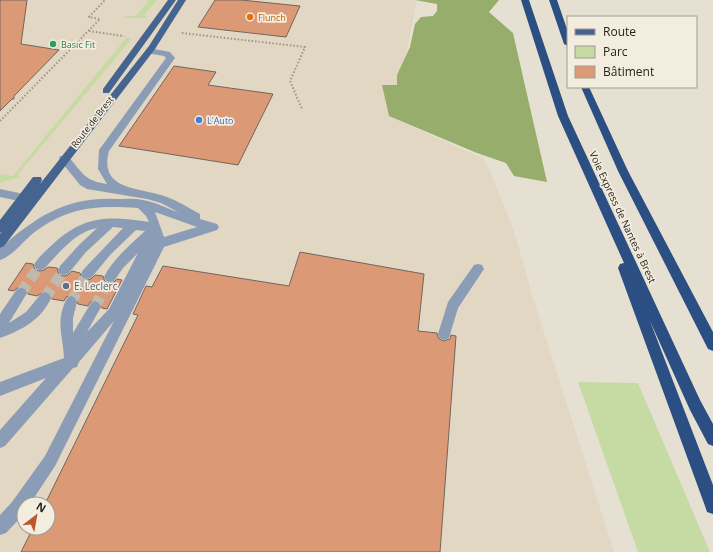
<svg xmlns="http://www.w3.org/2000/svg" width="713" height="552" viewBox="0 0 713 552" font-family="'Open Sans',sans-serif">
	<rect width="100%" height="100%" fill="#e6e0d2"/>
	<path fill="#e1d7c2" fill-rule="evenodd" d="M0,0H417L399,92L389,116L484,159L489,169L514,231L533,298L614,552H0ZM24,504H48V528H24Z"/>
	<path fill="#c6daa4" d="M149,0H157L144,15L147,16L146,18H128L123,16H136Z
		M127,37L131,39L125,47L18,174L19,177L0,183V174L13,176Z
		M578,382L638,383L710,552H638Z"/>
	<path fill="#96ad6b" d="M415,0H499L489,12L513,33L547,182L514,176L506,163L477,153L389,116L382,85H397V75L410,47L415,24L421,17L433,16L437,11V4Z"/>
	<path fill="#dc9976" stroke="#72655e" d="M0,0H27L21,44L59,50L14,96V99H12L0,111Z
		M215,0H241L300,6L286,37L198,27Z
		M174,66L216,72L208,85L273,94L238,165L119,146Z
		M300,252L424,274L418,331L437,333L438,338L443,341L450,339L451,335L456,336L440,552H21L33,528H48V504H45L138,315L133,314L146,286L152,287L163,266L289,286Z
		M26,263L33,264L35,270L40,271L44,270L48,267L57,268L59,275L64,276L68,275L72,271L80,273L82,279L87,280L91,279L95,275L103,276L105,282L110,283L114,282L117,279L122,280L107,309L102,308L100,302L96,300L90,302L88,306L78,304L76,297L72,295L66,297L64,301L52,299L50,293L46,291L37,296L28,294L26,288L21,287L17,288L14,291L8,290Z"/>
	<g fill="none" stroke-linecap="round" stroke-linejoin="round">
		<path stroke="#c0baae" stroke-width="11" stroke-dasharray="11 5.5" stroke-linecap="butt" d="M21,293L40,265
			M45,298L64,270
			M71,302L87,274
			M95,307L110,277"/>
		<path stroke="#9a968b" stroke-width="2" stroke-dasharray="1.5 2" stroke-linecap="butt" d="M89,31L124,36
			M182,33L305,47L290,81L302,109
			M0,121L100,19L89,17L105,0"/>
		<path fill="#8b9db6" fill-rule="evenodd" d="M149,48L170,52L175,58L109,151C98,192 142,187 167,197C178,201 189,208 200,214V219L217,224L219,227L217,230L164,247L55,466L30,504H24V514L6,533L0,535V515L12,502L45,456L114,321L79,362L77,367L73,368L5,446L0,448V430L46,378L0,396V382L64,358C63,335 55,322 67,298L71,296L75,298L77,302L73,318V333L91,303L95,301L99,303L101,307L87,332L109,309L138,253L123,268L114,281L110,282L106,281L104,277C113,259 130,245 145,231L136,230L111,254L91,278L87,279L83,278L81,274L83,270L123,228L113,227L86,252L68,274L64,275L60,274L58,270L60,266L78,246L97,228C75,232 59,253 44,269L40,270L36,269L34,265C38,257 47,250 53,244C85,215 108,216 149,222L146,216L138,208C95,205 66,207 31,235C22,243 12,256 0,260V248C37,217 65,197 115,199C124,199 134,198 143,200C155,202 166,208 178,212L161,203L147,199L87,189L80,185L59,159L60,156H68C82,172 84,181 107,184L98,169L99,150L166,58L164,56L146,53V49ZM155,212L197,227L164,237Z
			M0,189L33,196L38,200L33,204L0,197Z
			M478,264L482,265L484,269L458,308L449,338L444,340L439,338L438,334L448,302L474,265Z
			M21,288L25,289L27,293L9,323L26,312L41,294L45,292L49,294L51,298C41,320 22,330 0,338V314L17,289Z"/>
		<path fill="#456490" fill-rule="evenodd" d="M168,0H176L109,93H103V89Z
			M178,0H186L155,49L4,246L0,248V234L2,232L0,233V220L33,177H41L42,180L40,184L149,46Z"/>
		<path fill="#2b4f82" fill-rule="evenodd" d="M521,0H529L568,116L700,400L713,424V446L708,444L690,410L650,321L713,485V514L707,512L705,506L618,268L620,264L624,263L558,116Z
			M549,0H557L568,32V46L564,44Z
			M581,87H589L628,171L713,332V351L708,349L618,171Z"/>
	</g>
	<circle fill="#e8710a" stroke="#f3eddf" stroke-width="1.5" cx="250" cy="17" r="4"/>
	<circle fill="#2e9e5b" stroke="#f3eddf" stroke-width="1.5" cx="53" cy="44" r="4"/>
	<circle fill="#3f7fe0" stroke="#f3eddf" stroke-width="1.5" cx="199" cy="120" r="4"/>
	<circle fill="#5c6f8a" stroke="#f3eddf" stroke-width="1.5" cx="66" cy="286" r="4"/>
	<g text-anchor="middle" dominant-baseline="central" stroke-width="3.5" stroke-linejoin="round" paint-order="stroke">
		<g font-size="9" fill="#c56008" stroke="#f3eddf" text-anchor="start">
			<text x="258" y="17">Flunch</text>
		</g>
		<g font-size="9" fill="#27864d" stroke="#f3eddf" text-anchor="start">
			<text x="61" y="44">Basic Fit</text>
		</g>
		<g font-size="9" fill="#366cbe" stroke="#f3eddf" text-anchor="start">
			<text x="207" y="120">L'Auto</text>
		</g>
		<g font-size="9" fill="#26231e" stroke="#f3eddf">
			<text transform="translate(92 122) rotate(-52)">Route de Brest</text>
		</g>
		<g font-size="10" fill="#26231e" stroke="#f3eddf">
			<text transform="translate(623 217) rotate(65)">Voie Express de Nantes à Brest</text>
		</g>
		<g font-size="10" fill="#4e5e75" stroke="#f3eddf" text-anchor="start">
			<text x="74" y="286">E. Leclerc</text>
		</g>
	</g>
	<rect x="567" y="16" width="130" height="72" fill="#f3eddf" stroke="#a19c92"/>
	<rect x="575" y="29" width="20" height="6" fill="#456490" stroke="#a19c92"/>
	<text x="603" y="36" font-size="12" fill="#26231e">Route</text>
	<rect x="575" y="46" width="20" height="12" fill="#c6daa4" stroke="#a19c92"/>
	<text x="603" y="56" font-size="12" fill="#26231e">Parc</text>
	<rect x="575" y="66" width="20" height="12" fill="#dc9976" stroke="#a19c92"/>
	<text x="603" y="76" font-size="12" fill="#26231e">Bâtiment</text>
	<g transform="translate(36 516) rotate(31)"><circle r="19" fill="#f3eddf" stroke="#a19c92"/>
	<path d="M0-3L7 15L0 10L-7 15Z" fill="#bd562d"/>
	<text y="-6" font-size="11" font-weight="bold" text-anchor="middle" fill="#26231e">N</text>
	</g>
</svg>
